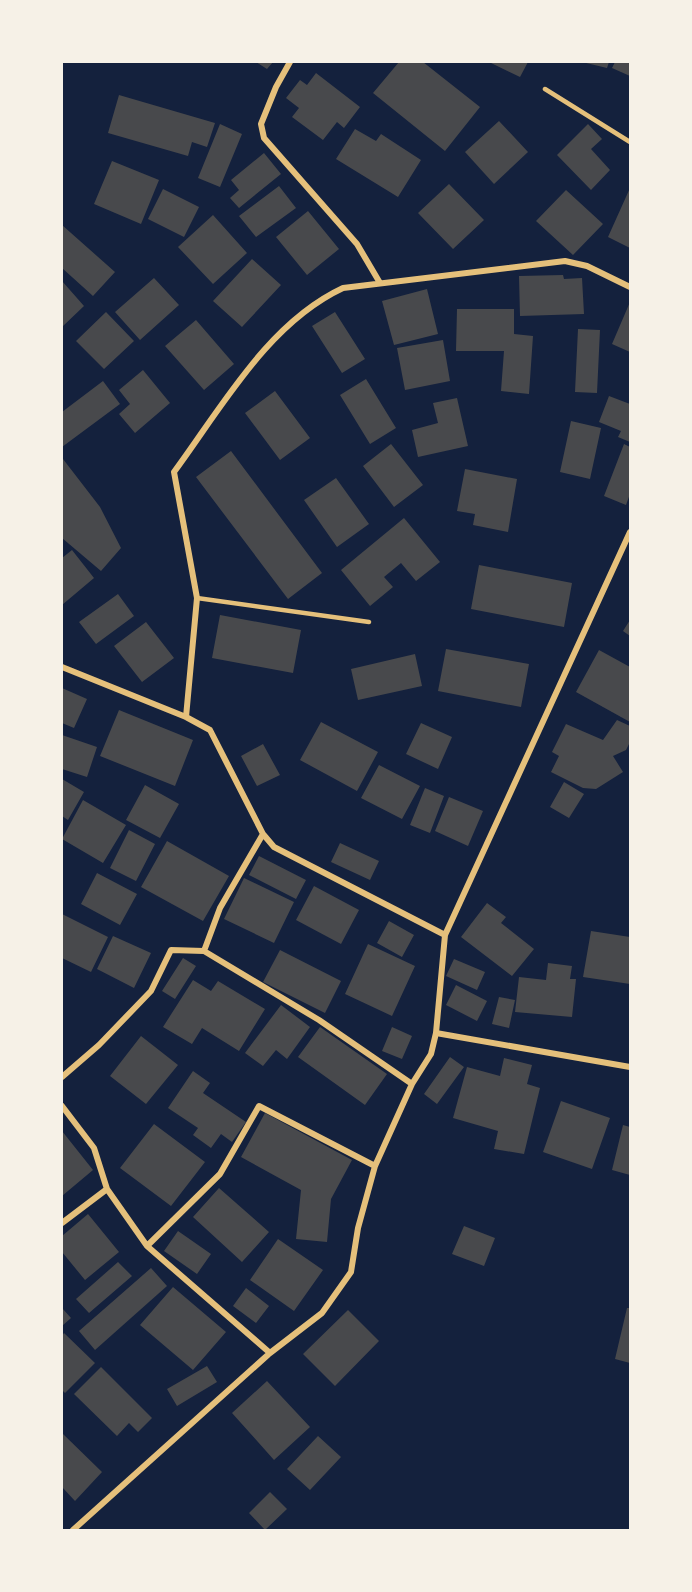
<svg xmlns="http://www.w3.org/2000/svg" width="692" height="1592" viewBox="0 0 692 1592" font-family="Mulish,sans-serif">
	<rect width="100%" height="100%" fill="#14213d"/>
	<path fill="#48494c" d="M256,62H273L267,69Z
		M399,62H423L480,107L445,151L373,93Z
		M489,62H528L520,77Z
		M582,62H609L607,68Z
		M615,62H630V76L612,68Z
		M316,73L360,107L344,128L337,122L323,140L292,117L299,108L286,98L300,80L307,85Z
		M119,95L215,123L207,147L192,142L188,156L108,133Z
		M499,121L528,152L494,184L465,152Z
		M220,124L242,134L220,187L198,178Z
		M588,124L602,139L591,149L610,170L591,190L557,155Z
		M355,129L376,141L381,134L421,160L398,197L336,159Z
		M264,153L281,174L239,208L230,198L239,190L231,180Z
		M112,161L159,180L141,224L94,204Z
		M449,184L484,220L453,249L418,213Z
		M279,186L296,208L256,237L239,216Z
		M630,188V248L608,237Z
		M163,189L199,207L184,237L148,219Z
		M566,190L603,224L573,255L536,221Z
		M308,211L339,249L307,275L276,237Z
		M213,215L247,253L213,284L178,247Z
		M62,225L115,272L93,296L62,268Z
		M252,259L281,285L242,327L213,301Z
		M563,275L564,279L582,278L584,314L520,316L519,276Z
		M154,278L179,305L140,340L115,312Z
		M62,281L84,306L62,327Z
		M427,289L438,334L394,345L382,301Z
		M630,302V352L612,344Z
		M457,309H514V334L533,336L529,394L501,391L504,351H456Z
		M106,312L134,341L104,369L76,341Z
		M335,312L365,359L342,373L312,326Z
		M196,320L234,364L204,390L165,346Z
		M578,329L600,330L597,393L575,392Z
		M443,340L450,381L405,390L397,348Z
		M143,370L170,403L135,433L119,414L130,404L119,390Z
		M366,379L396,428L370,444L340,395Z
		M103,381L120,404L62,447V412Z
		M275,391L310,438L280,460L245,413Z
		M609,396L630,404V442L618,437L621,431L599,422Z
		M457,398L468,446L418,457L412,430L438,423L433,403Z
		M571,421L601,428L590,479L560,472Z
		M391,444L423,485L394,507L363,466Z
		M624,444L630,447V494L626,505L604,496Z
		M231,451L322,573L288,599L196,477Z
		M63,459L100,507L121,548L101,571L62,538Z
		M465,469L517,479L508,532L473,525L475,514L457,511Z
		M336,478L369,524L337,547L304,500Z
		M404,518L440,562L416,581L401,563L384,577L393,587L370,606L341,570Z
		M72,550L94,578L62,605V558Z
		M479,565L572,583L564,627L471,609Z
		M118,594L134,616L96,644L79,622Z
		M220,615L301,630L293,673L212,658Z
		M630,620V636L623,631Z
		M146,622L174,658L142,682L114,646Z
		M446,649L529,664L521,707L438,691Z
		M599,650L630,667V722L576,692Z
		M415,654L422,686L358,700L351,669Z
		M62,688L87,699L74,728L62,723Z
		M119,710L193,740L175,786L100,756Z
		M617,720L630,726V742L626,750L613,756L623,772L596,789L583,788L551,772L559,756L552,752L566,724L603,740Z
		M321,722L378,752L357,791L300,760Z
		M421,723L452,737L438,769L406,754Z
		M62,735L97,747L87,777L62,769Z
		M263,744L280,775L257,786L241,756Z
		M379,765L420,786L402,819L361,798Z
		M62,779L84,792L68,820L62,816Z
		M564,782L584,794L569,818L550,807Z
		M145,785L179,804L160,838L126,820Z
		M425,788L444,796L430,833L410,825Z
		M449,797L483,811L468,846L435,831Z
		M83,800L126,825L103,863L62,839Z
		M129,830L155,844L136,881L110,868Z
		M167,841L229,876L203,921L141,887Z
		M340,843L379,861L370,880L331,862Z
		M259,856L306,880L296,899L249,875Z
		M97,873L137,894L120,925L81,904Z
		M244,878L294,902L274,943L224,919Z
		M314,886L359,910L341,944L296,920Z
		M487,903L506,917L501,923L534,949L512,976L461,937Z
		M62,914L108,937L91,972L62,958Z
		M389,921L414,935L402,957L377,943Z
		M591,931L630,937V984L583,977Z
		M113,936L151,953L134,988L97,969Z
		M368,944L415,966L392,1016L345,994Z
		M280,950L341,981L325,1013L263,982Z
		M183,958L196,966L175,999L162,991Z
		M454,959L485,972L477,990L446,976Z
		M548,963L572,966L570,979H576L572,1017L515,1012L519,977L546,980Z
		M193,980L211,991L218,981L265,1009L239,1051L202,1028L192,1044L163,1027Z
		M456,985L487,1001L477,1021L446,1005Z
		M499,997L515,1000L509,1028L492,1024Z
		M281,1005L310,1027L287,1059L276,1050L263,1066L245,1053Z
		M320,1027L387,1074L365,1105L298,1057Z
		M392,1027L412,1036L402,1059L382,1051Z
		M141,1036L178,1065L146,1104L110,1076Z
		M450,1057L464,1067L437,1104L424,1094Z
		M504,1058L532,1065L527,1084L540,1088L524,1154L494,1149L498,1131L453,1118L467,1067L500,1076Z
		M193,1071L210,1083L203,1093L246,1122L232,1142L221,1134L211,1148L193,1135L198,1128L168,1108Z
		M561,1101L610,1118L592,1169L543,1152Z
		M265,1113L352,1160L331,1199L327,1242L296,1239L301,1190L241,1157Z
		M154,1124L205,1162L171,1206L120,1168Z
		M623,1125L630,1127V1175L612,1170Z
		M62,1131L93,1170L62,1196Z
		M219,1188L269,1232L242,1262L193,1217Z
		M88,1214L119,1252L85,1280L62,1252V1236Z
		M464,1226L495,1238L484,1266L452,1254Z
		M178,1231L211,1254L197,1274L164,1251Z
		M278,1239L323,1270L294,1311L250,1280Z
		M118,1262L132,1276L89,1313L76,1299Z
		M151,1268L167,1286L95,1350L79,1331Z
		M173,1287L226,1332L193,1370L140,1325Z
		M246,1288L269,1306L256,1323L233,1306Z
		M62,1308L71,1318L62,1326Z
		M627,1308H630V1363L615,1359Z
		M348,1310L379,1341L335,1386L303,1354Z
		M64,1333L95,1363L65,1393L62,1390V1336Z
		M207,1366L217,1382L177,1406L167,1389Z
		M101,1367L152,1418L138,1432L129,1423L117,1436L74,1394Z
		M267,1381L310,1427L274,1460L232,1413Z
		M62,1433L102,1472L75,1501L62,1487Z
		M318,1436L341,1457L310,1490L287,1469Z
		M270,1492L287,1509L265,1530L249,1513Z"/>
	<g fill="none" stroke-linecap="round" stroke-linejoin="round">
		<path stroke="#e5c07b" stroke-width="4.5" d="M545,89L630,142
			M197,598L369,622"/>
		<path stroke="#e5c07b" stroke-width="6" d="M290,62L276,87L261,124L264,138L357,244L380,283
			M62,667L186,717L210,730L263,834L274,847L445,935
			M186,717L197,598L174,472C222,407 268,323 343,288L565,261L587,266L630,287
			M204,951L319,1020L412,1084
			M436,1033L630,1067
			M62,1077L99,1045L151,991L171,950L204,951L220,908L263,834
			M62,1106L94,1148L107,1189L147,1246L270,1353
			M62,1223L107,1189
			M147,1246L220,1174L259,1106L375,1166
			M73,1530L270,1353L322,1313L351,1272L358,1228L375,1166L412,1084L431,1054L436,1033L445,935L630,532"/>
	</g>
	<rect width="692" height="1592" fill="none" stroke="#f6f1e7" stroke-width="126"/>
</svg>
